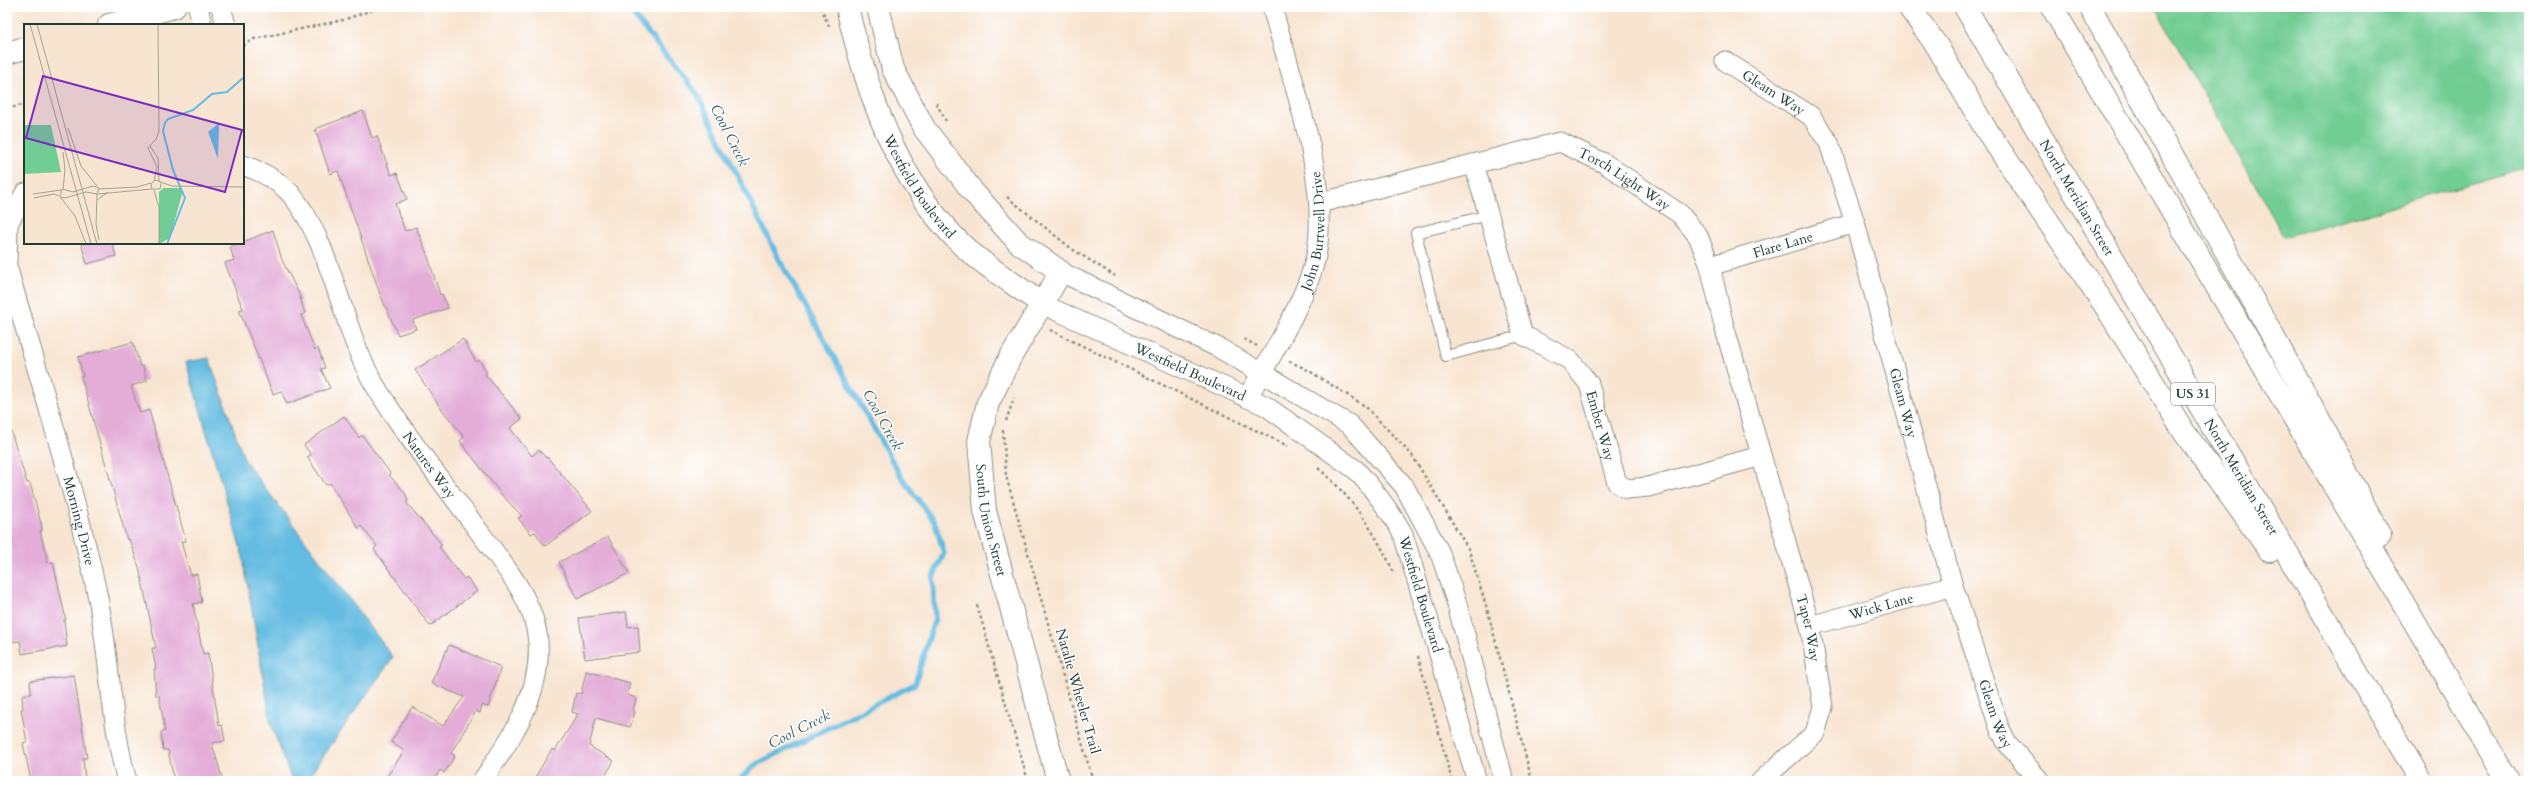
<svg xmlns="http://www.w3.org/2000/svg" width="2536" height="788" viewBox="0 0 2536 788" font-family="Cardo,serif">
	<rect width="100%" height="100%" fill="#fff"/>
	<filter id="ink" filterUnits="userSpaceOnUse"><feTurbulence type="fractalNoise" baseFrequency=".025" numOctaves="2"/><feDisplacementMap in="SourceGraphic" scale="8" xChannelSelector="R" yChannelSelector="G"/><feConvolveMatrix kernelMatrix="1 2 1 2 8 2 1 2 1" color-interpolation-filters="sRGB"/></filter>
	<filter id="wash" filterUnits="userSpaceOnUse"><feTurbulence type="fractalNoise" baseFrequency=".012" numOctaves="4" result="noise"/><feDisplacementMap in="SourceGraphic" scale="16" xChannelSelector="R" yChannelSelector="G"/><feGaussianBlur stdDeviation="0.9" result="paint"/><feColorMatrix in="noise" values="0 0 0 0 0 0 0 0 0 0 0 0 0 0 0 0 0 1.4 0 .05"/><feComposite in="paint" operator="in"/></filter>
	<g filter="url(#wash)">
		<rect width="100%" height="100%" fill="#f8e5d1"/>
		<path fill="#72cd94" stroke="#488564" d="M2155,7H2529V167L2284,237Z"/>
		<path fill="#64bce1" stroke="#427c8a" d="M209,358L245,461L393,657L306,781H292L271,724L243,557L186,362Z"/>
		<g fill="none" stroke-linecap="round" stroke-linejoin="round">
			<path stroke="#64bce1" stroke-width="5.5" d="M627,7L696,92L779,259L900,475L935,523L944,553L933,577L935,618L915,684L755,765L738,781"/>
		</g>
		<g id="blocks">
			<path fill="#e3add8" d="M363,111L372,138L377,136L391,175L397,173L407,199L395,204L405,231L416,227L427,254L440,295L442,294L448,308L413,320L416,329L398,335L380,294L338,171L330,174L315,129Z
				M273,230L282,260L299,294L305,314L301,315L315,350L318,348L325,368L321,369L330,388L287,404L281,391L273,394L239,310L243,309L225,263L234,260L230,247Z
				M81,243H112L116,256L87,264Z
				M463,339L476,362L479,360L487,373L485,374L522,419L510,428L532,456L539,450L546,458L547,457L592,511L545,546L535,532L531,534L518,518L522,516L501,494L460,441L464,437L440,407L415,370Z
				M133,342L140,366H143L147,381L131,386L140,413L149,410L186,541L181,542L191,575L197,574L202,602L193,604L203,654L208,653L219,726L222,725L225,741L212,743L223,781H174L168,750H163L161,732L165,731L159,695L156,696L154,669H156L152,648H156L139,567L129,539L127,540L81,376H83L78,357Z
				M344,416L359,438L362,435L390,473L389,475L405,493L408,501L406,502L442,545L439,547L464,579L467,577L477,591L430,626L374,549L377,546L361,526L358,528L330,483L326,485L307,457L311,455L304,445Z
				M10,428L27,483H30L41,523L42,531H40L48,563L53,562L66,620H64L67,646L22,654L20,641L11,642L7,618V429Z
				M608,537L629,573L577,599L559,562Z
				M626,612L628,627L638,626L640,652L585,659L579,618Z
				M449,645L501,667L488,707L482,705L480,713L476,711L451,753L455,756L444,773L440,770L434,781H384L404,751L391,742L412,707L443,726L464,697L431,683Z
				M586,671L630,683L627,695L636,698L633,711L635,712L630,727L596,718L589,746L614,761L602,781H533L552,749L555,751L578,714L572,712L576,693L581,694Z
				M74,675L87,758H83L85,781H31L23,743L27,742L21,709H23L22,695L31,694L30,681Z"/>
		</g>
	</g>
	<g filter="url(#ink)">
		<use href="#blocks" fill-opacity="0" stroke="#8c9182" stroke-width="1"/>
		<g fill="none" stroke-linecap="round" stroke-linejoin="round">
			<g stroke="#8c9182" stroke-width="12">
				<path id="service" d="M1489,215L1416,233L1446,356L1523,335"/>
			</g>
			<g stroke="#8c9182" stroke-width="21">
				<g id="minor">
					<path d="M198,7L202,25"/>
					<path d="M221,7L226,25"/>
					<path id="s1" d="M1725,61L1811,116L1829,143L1855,223L1953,586L1999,727L2007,743L2040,781"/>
					<path id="s2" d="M1474,164L1523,335L1570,360L1589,384L1617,483L1627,489L1648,487L1761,456"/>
					<path id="s3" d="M243,165C260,171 277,179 290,193C332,242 340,324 373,382C402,431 438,476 472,522C497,557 535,597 538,642C542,695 511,739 482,781"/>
					<path id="s4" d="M1319,203L1560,142L1604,163L1680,214L1698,236L1710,266L1723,322L1810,626L1823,707L1815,733L1761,781"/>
					<path d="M7,262L8,224L25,193"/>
					<path id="s5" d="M7,266C38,374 73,483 97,593C110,655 110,720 127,781"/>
					<path id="s6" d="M1710,266L1855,223"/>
					<path d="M1061,272L1219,348L1350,425L1404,486L1440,553L1456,601L1504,781"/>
					<path id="s7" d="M1042,304L1266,406L1356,470C1375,491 1389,509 1403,534L1477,781"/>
					<path id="s8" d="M1247,398C1269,360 1307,298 1316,256C1331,183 1291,78 1272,7"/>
					<path id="s9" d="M1810,626L1953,586"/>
				</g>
			</g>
			<g stroke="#8c9182" stroke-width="24">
				<g id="tertiary">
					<path id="s10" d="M847,7C867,93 897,181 961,244C984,266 1016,285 1042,304"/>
					<path id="s11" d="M878,7L893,69L924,128L973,192L1018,242L1061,272L1010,358L988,403L979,441L985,511L1058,781"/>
					<path d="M109,25L174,7"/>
					<path d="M7,53L25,48"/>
				</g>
			</g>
			<g stroke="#8c9182" stroke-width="24">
				<g id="motorway">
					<path d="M1909,7L1937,46L1985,128L2104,304L2184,432L2270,551"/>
					<path id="s12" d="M1965,7L2421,781"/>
					<path d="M2052,7L2508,781"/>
					<path d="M2090,7L2315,412L2380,536"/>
				</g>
			</g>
			<path stroke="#8c9182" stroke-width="2.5" stroke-dasharray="3 3" stroke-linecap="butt" d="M821,7L830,29
				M243,46L254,39L343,20L381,7
				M936,103L946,121
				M7,109L25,104
				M1007,197L1072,249L1115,276
				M1050,330L1288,446
				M1244,339L1257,346
				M1289,361L1306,369L1365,406L1412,455L1469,550L1488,612L1532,781
				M1006,421L1014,398
				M1003,430L1006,476L1093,781
				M1318,468C1351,496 1375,531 1393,571
				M977,605L1028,781
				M1418,656L1452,781"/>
			<use href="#service" stroke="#fff" stroke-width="10"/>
			<use href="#minor" stroke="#fff" stroke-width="19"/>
			<use href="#tertiary" stroke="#fff" stroke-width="22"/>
			<use href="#motorway" stroke="#fff" stroke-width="22"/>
		</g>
	</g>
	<g text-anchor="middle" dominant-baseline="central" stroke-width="3" stroke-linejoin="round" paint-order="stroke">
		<rect fill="#fff" stroke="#627771" stroke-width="1" x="2171" y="383" width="44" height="22" rx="3"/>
		<g font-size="13" font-weight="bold" fill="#1f3d34">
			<text x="2193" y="394">US 31</text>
		</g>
		<g font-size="14" fill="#1f3d34" stroke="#fff">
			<text stroke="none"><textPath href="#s1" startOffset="58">Gleam Way</textPath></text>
			<text stroke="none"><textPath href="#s4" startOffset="323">Torch Light Way</textPath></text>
			<text stroke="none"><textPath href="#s10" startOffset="195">Westfield Boulevard</textPath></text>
			<text stroke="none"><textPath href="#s12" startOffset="221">North Meridian Street</textPath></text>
			<text stroke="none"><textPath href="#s8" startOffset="183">John Burtwell Drive</textPath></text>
			<text stroke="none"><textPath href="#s6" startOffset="76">Flare Lane</textPath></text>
			<text stroke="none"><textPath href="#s7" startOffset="163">Westfield Boulevard</textPath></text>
			<text stroke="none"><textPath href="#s1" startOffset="405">Gleam Way</textPath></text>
			<text stroke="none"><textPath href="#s2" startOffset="305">Ember Way</textPath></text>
			<text stroke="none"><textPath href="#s3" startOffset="363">Natures Way</textPath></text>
			<text stroke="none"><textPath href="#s12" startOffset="545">North Meridian Street</textPath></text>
			<text stroke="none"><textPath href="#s11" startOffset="600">South Union Street</textPath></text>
			<text stroke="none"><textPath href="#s5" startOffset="265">Morning Drive</textPath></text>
			<text stroke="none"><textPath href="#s7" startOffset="499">Westfield Boulevard</textPath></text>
			<text stroke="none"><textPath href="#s9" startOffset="74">Wick Lane</textPath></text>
			<text stroke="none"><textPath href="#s4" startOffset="825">Taper Way</textPath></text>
			<text transform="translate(1078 691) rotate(74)">Natalie Wheeler Trail</text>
			<text stroke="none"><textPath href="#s1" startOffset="729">Gleam Way</textPath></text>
		</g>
		<g font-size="15" font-style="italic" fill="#346368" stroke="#fff">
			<text transform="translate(730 135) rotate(63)">Cool Creek</text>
			<text transform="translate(883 420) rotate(61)">Cool Creek</text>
			<text transform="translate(799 729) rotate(-27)">Cool Creek</text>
		</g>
	</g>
	<g transform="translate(24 24)">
		<rect width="220" height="220" fill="#f8e5d1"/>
		<path d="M0,101H27L37,148L0,150ZM139,164H157L158,170L146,214L135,220V168Z" fill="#72cd94"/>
		<path d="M195,99V105L194,135L184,108Z" fill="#64bce1"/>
		<path fill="none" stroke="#64bce1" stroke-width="2" d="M143,220L161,174L149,146L139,107L141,99L144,95L169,86L188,70L203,68L220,53"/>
		<path fill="none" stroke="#a1a292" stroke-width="1" d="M6,0L67,220M13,0L73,220M44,104L57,142L73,162M126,122L134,134L135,157M39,128L41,146L39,165M130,157L133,143L124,124L132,115L135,107L134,0M137,159L136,165H128L127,160L131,156L148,162L220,163M69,162L75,164L73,170L62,168L41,174L36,173L38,165L49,168ZM75,165L113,163L127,159M130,166L135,184V220M9,170L37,166M73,170L72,200L75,216M74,170L128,165M10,174L30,170L35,172M37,174L51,192L62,220M73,176L84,168"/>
		<path fill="#7b2cbf" fill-opacity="0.15" stroke="#7b2cbf" stroke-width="2" d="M19,52L218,106L201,168L2,114Z"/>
		<rect width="220" height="220" fill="none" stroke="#1f3d34" stroke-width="2"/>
	</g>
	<rect width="2536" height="788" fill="none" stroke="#fff" stroke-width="24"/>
</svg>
